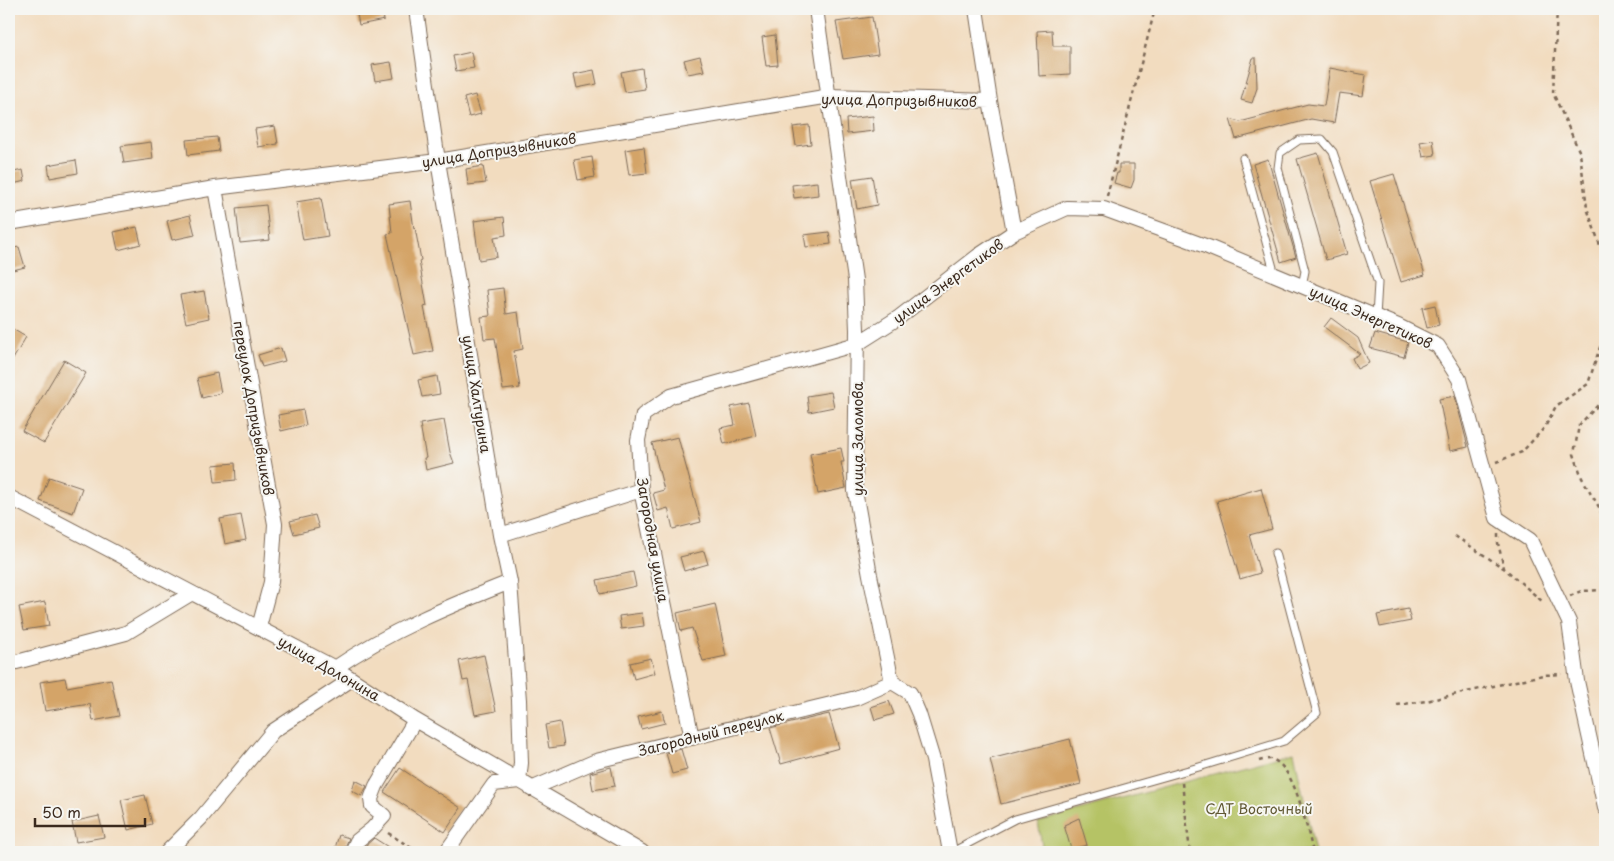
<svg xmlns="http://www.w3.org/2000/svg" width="1614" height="861" viewBox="0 0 1614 861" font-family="'Playpen Sans',sans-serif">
	<rect width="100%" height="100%" fill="#f6f6f2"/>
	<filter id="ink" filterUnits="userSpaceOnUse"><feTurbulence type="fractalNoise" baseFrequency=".02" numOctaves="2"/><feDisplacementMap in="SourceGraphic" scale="10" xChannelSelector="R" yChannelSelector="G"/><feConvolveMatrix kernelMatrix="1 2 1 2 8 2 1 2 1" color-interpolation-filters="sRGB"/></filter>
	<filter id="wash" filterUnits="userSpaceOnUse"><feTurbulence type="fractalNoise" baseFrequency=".0096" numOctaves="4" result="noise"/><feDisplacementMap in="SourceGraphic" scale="20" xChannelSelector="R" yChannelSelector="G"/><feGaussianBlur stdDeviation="1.12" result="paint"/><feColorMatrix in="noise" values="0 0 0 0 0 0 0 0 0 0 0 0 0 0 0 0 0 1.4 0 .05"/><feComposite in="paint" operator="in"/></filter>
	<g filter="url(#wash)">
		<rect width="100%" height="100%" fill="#f2dcbf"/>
		<path fill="#b5c365" stroke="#787642" d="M1294,752L1315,852H1043L1038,822Z"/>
		<g id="blocks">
			<path fill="#d4a467" d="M356,9H382L384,20L359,25Z
				M872,17L878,54L843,59L836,22Z
				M1052,30L1053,46H1070V74L1039,76L1037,31Z
				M775,35L778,65L766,66L762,37Z
				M471,52L474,68L456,71L453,56Z
				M700,56L704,71L688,74L684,60Z
				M1253,58H1256L1257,88L1252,103L1241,100Z
				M391,62L394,78L375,81L372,65Z
				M642,68L645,89L625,92L621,72Z
				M1330,68L1366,75L1363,96L1339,93L1334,123L1311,119L1236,139L1230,119L1240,122L1308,104L1324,106Z
				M594,70L597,84L577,88L574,74Z
				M475,95L481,114L469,117L464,98Z
				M873,116L874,131L847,134L846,119Z
				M809,125L811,144L796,146L793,127Z
				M275,126L278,144L258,147L255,129Z
				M217,137L219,151L188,155L186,140Z
				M1433,140L1435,155L1423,157L1420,142Z
				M151,142L153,159L124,163L121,146Z
				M644,147L647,173L629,175L625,150Z
				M1318,153L1347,254L1326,260L1297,159Z
				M592,157L595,177L578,180L574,160Z
				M1268,159L1296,257L1281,262L1253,164Z
				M76,160L78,173L50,178L48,165Z
				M1119,164H1134V180L1131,188L1114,183L1117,173H1119Z
				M483,166L486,183L468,185L466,169Z
				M23,170L25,181L9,185V173Z
				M1394,174L1425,275L1401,282L1370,181Z
				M872,176L877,205L857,209L852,179Z
				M817,182L818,195L794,198L792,185Z
				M321,198L328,236L303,240L296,202Z
				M410,201L414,229L415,228L421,260L419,261L427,306L424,307L433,351L414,355L387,234L392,233L389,204Z
				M266,205L270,240L240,243L236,208Z
				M190,215L195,235L172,240L167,221Z
				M504,217L506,235L494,237L497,257L479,260L474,221Z
				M137,227L141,244L118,250L114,232Z
				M829,232L831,244L806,247L804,235Z
				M19,247L25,267L9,271V249Z
				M503,288L506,314L518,312L523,349L514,351L520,388L503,390L495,338L484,339L481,317L490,316L487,290Z
				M204,291L209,318L186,323L180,295Z
				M1435,305L1439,325L1427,328L1422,308Z
				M1331,318L1358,338L1369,363L1357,369L1352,358L1360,354L1324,327Z
				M9,327L26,337L9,366Z
				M1375,333L1408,342L1404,357L1370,348Z
				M281,348L285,361L262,367L258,355Z
				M64,360L86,373L44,443L22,431Z
				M217,373L221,393L202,398L197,378Z
				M437,376L440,394L422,397L418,380Z
				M831,392L834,407L809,412L807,396Z
				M1455,396L1468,447L1450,451L1439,399Z
				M749,403L756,436L724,444L720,428L735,425L731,407Z
				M303,410L306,425L281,431L278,415Z
				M444,420L450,452L454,463L426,470L424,458H426L420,424Z
				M678,437L701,522L673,529L668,508L658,511L653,493L664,490L652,443Z
				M841,448L844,462H841L846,488L818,494L810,454Z
				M235,463L236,480L215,482L213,465Z
				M49,477L82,488L73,513L40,501Z
				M1261,488L1272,529L1249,535L1260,573L1240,579L1217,501Z
				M241,515L246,540L225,544L220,519Z
				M315,515L319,528L294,534L290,521Z
				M704,551L708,564L684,571L680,557Z
				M633,572L636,586L600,594L597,580Z
				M45,602L49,626L24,630L19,607Z
				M715,604L726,656L703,661L692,628L681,631L677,613Z
				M1408,609L1411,621L1380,627L1377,615Z
				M642,613L644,626L621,629L619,616Z
				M484,655L496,711L475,715L468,680L463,681L459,661Z
				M651,658L655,673L634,679L630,663Z
				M65,678L67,687L111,679L119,716L93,721L90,704L45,711L40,682Z
				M889,701L894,714L875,720L871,707Z
				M662,711L665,723L641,729L638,717Z
				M829,714L839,748L781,764L770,728Z
				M560,722L564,746L549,748L545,725Z
				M1070,739L1081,784L1001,804L990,759Z
				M681,749L687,770L672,774L666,753Z
				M611,767L615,786L593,790L590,773Z
				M400,768L461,808L445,832L384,792Z
				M355,780L367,786L362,796L352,791Z
				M145,795L152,824L128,830L121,800Z
				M99,816L104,837L76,842L72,822Z
				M1079,818L1087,845L1071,849L1064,825Z
				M339,835L349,838L344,850L335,848Z
				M374,838L396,852H362L364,847Z"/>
		</g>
	</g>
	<g filter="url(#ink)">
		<use href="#blocks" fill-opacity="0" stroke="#7b6856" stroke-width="1"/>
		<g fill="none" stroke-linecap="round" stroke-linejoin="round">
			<g stroke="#7b6856" stroke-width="9">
				<path id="service" d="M1243,158L1275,275
					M1302,286L1305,271L1278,168L1280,153L1299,140L1322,139L1333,152L1378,283L1376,317
					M952,852L1015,819L1199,767L1284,741L1317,713L1275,553"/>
			</g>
			<g stroke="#7b6856" stroke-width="16">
				<path id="minor" d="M416,9L438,161L500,535L510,582L519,700L521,763L519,781L494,784L446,852
					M816,9L855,280L857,330L855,491L870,575L892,682L910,693L919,714L933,760L950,852
					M976,9L990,101L1014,232
					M215,188L275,524L271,582L259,627
					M9,223L215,188L438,161L830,96L990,101
					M9,497L335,668L415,720L642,852
					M500,535L641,490
					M9,664L126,633L192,593
					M335,668C389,631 449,606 510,582
					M692,738L641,490L638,440L643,415L671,396L857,344L898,318L978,256L1014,232L1067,208L1104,209L1208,247L1398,326L1438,346L1459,379L1497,518L1530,540L1569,622L1577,681L1605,808
					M531,789L596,761L856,698L892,682
					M167,852L201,818L273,731L352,679
					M352,852L357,841L372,829L384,816L372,806L371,799L376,786L415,720"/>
			</g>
			<path stroke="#7b6856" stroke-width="2.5" stroke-dasharray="4 4" stroke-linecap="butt" d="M1557,9L1553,93L1580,153L1587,208L1605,260
				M1107,196L1155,9
				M1605,403L1599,404L1579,425L1574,454L1582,478L1599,507L1605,523
				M1496,462L1522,452L1545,427L1556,406L1588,384L1605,332
				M1498,534V543L1504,568
				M1455,536L1505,569L1543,602
				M1570,596L1581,591L1605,590
				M1397,705L1426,701L1543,675L1562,674
				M1259,761C1262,760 1267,759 1270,759C1295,763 1307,830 1313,852
				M1182,783L1190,852
				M388,833L413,849L415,852"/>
			<use href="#service" stroke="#fff" stroke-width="7"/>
			<use href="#minor" stroke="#fff" stroke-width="14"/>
		</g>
	</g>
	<g text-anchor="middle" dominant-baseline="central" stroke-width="4" stroke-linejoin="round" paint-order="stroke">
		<g font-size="14" fill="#3b2a1e" stroke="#f6f6f2">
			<text transform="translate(899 100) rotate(1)">улица Допризывников</text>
			<text transform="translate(499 150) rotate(-9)">улица Допризывников</text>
			<text transform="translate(948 281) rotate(-36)">улица Энергетиков</text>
			<text transform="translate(1371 317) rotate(24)">улица Энергетиков</text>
			<text transform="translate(477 394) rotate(81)">улица Халтурина</text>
			<text transform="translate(254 408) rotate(80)">переулок Допризывников</text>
			<text transform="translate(857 439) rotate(-90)">улица Заломова</text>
			<text transform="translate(653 540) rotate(80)">Загородная улица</text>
			<text transform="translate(329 668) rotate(30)">улица Долонина</text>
			<text transform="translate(711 733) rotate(-14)">Загородный переулок</text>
		</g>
		<g font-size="14" fill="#605833" stroke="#f6f6f2">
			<text x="1259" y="808">СДТ Восточный</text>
		</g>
	</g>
	<rect width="1614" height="861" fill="none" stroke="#f6f6f2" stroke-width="30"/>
	<path d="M35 818v8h110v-8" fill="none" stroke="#3b2a1e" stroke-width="2.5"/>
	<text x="42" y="818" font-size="15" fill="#3b2a1e" stroke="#f6f6f2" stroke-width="4" paint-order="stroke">50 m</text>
</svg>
